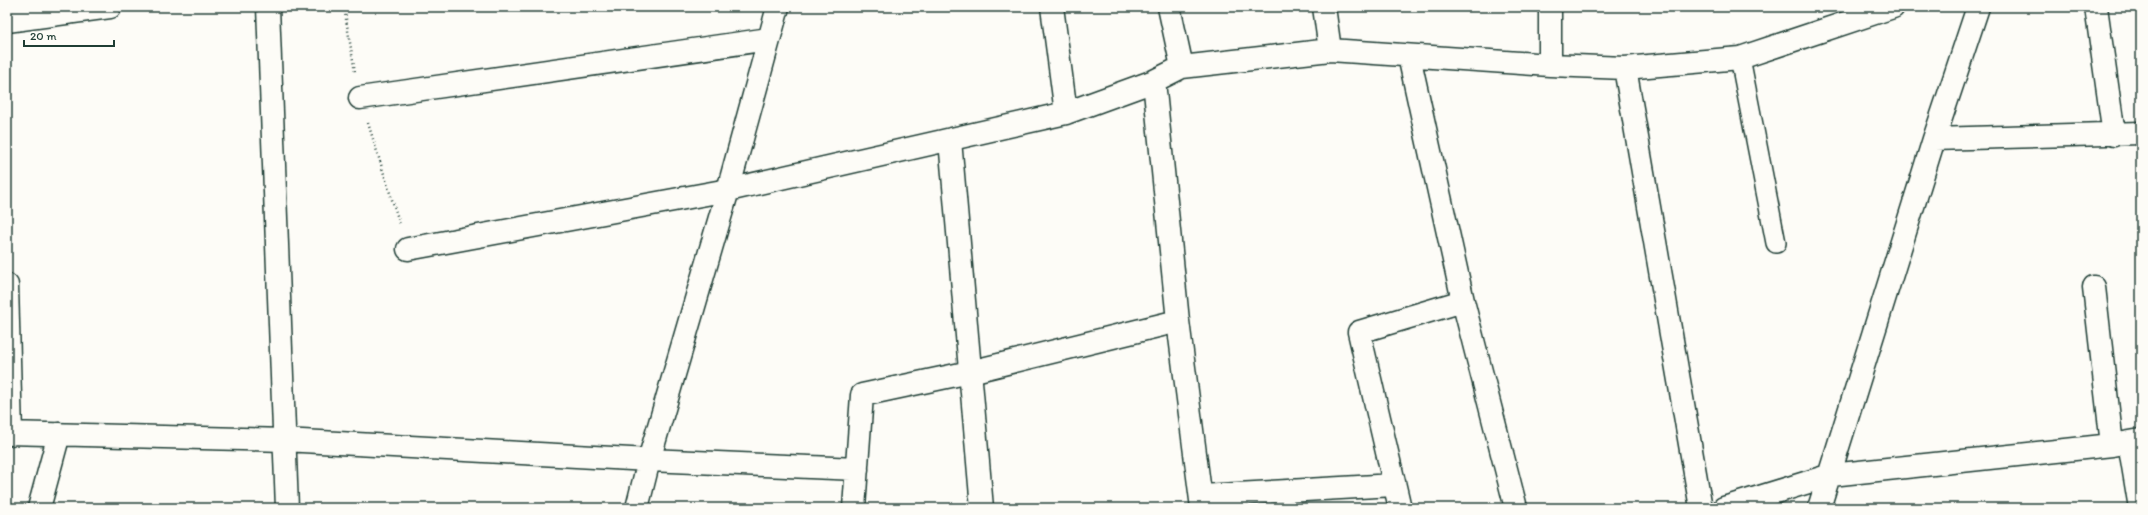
<svg xmlns="http://www.w3.org/2000/svg" width="2148" height="515" viewBox="0 0 2148 515" font-family="Itim,sans-serif">
	<rect width="100%" height="100%" fill="#fdfcf7"/>
	<filter id="ink" filterUnits="userSpaceOnUse"><feTurbulence type="fractalNoise" baseFrequency=".025" numOctaves="2"/><feDisplacementMap in="SourceGraphic" scale="8" xChannelSelector="R" yChannelSelector="G"/><feConvolveMatrix kernelMatrix="1 2 1 2 8 2 1 2 1" color-interpolation-filters="sRGB"/></filter>
	<g filter="url(#ink)">
		<g fill="none" stroke-linecap="round" stroke-linejoin="round">
			<g stroke="#1f3d34" stroke-width="22">
				<path id="pedestrian" d="M1740,58L1776,243"/>
			</g>
			<g stroke="#1f3d34" stroke-width="25">
				<path id="minor" d="M268,7L287,508
					M1052,7L1066,113
					M1169,7L1182,67
					M1324,7L1330,50
					M2096,7L2114,135
					M7,21L110,7
					M1409,56L1463,301L1516,508
					M1550,65V7
					M1625,68L1701,508
					M1154,81L1178,321L1202,508
					M360,98L769,39
					M1934,139L2141,133
					M950,140L982,508
					M408,249L728,190L1066,113L1154,81L1182,67L1330,50L1550,65L1625,68L1740,58L1893,7
					M7,285L11,434
					M2094,287L2112,445
					M7,433L284,440L649,460L857,469
					M2129,442L2140,508
					M1201,496L1394,485
					M39,508L59,434
					M637,508L649,460L728,190L778,7
					M854,508L862,395L970,372L1178,321
					M1400,508L1359,332L1463,301
					M1724,508L1831,475L2112,445L2141,440
					M1819,508L1934,139L1978,7"/>
			</g>
			<path stroke="#1f3d34" stroke-width="2.5" stroke-dasharray="1 3" stroke-linecap="butt" d="M344,7L355,72
				M368,123L400,225"/>
			<use href="#pedestrian" stroke="#fdfcf7" stroke-width="19"/>
			<use href="#minor" stroke="#fdfcf7" stroke-width="22"/>
		</g>
	</g>
	<rect width="2148" height="515" fill="none" stroke="#fdfcf7" stroke-width="24"/>
	<rect x="12" y="12" width="2124" height="491" fill="none" stroke="#1f3d34" stroke-width="1.5" filter="url(#ink)"/>
	<path d="M24 40v6h90v-6" fill="none" stroke="#1f3d34" stroke-width="2"/>
	<text x="30" y="40" font-size="12" fill="#1f3d34" stroke="#fdfcf7" stroke-width="3" paint-order="stroke">20 m</text>
</svg>
